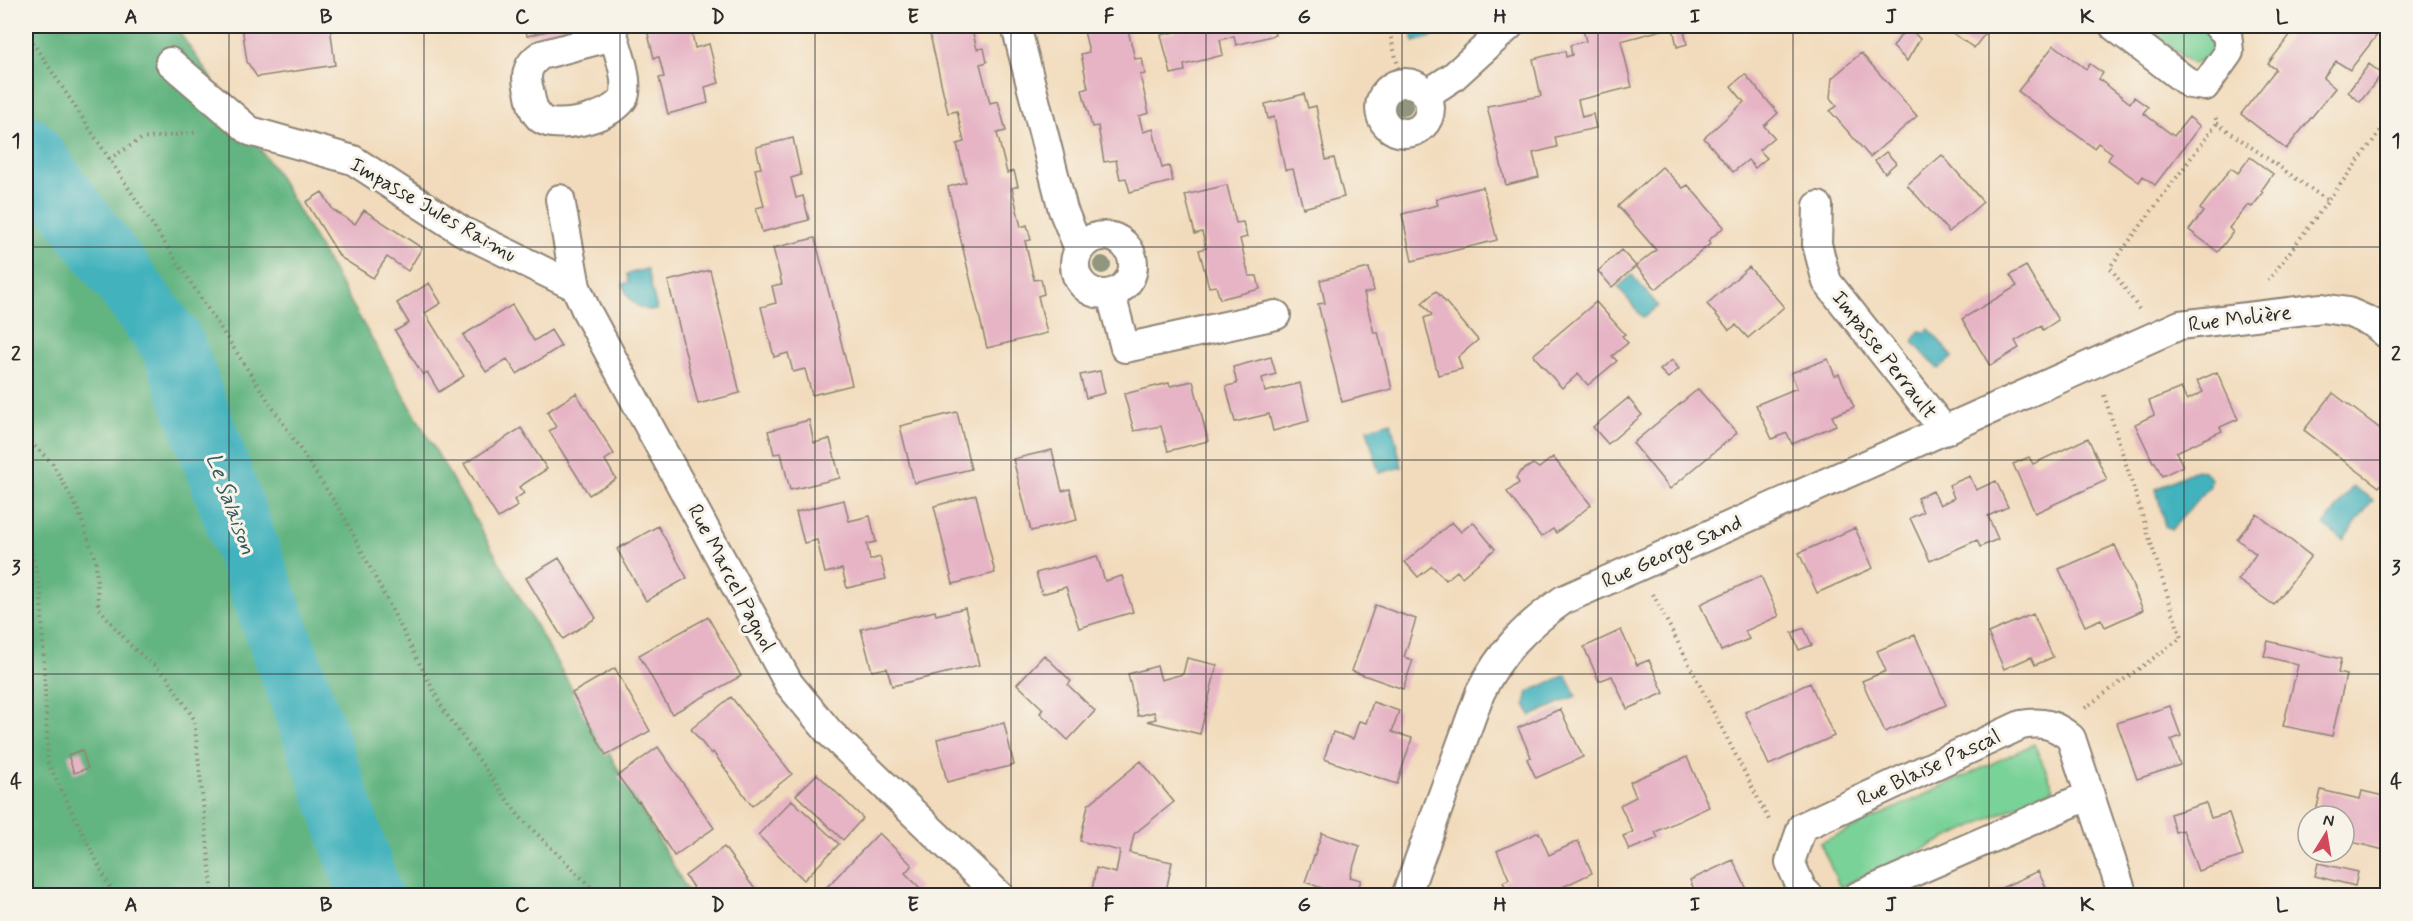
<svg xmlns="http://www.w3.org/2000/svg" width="2413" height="921" viewBox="0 0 2413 921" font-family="Mynerve,sans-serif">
	<rect width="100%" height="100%" fill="#f7f3e8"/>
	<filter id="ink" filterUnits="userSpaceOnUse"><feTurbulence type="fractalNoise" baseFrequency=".0167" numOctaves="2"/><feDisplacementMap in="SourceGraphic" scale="12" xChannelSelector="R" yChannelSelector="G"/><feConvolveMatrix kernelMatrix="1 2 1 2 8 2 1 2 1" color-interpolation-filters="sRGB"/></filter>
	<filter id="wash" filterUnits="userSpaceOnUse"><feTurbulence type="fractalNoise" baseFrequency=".008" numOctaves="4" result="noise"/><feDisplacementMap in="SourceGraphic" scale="24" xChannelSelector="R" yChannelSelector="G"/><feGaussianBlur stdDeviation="1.35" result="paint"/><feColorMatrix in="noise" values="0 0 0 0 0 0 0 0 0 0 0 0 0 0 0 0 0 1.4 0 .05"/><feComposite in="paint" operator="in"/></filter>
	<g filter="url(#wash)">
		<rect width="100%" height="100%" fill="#f2dbbc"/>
		<path fill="#79d298" stroke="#527e62" stroke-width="1.5" d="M2145,26H2197L2211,35L2212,55L2192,64Z
			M2034,744L2054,789L1840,887L1820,843Z"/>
		<path fill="#62b480" stroke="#467056" stroke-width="1.5" d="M26,26H175L278,175L690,895H26Z"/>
		<path fill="#43b2bd" stroke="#376e74" stroke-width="1.5" d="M1410,26H1435L1437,35L1414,42Z
			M647,269L657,310C639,312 627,300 623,284L629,282L627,274Z
			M1632,275L1658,306L1643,318L1618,287Z
			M1929,329L1953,357L1938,369L1913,342L1919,331L1926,332Z
			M1391,422L1402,467L1379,473L1367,429Z
			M2197,469L2204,471L2211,479L2210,486L2171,530L2165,526L2156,489Z
			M2353,486L2373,500L2343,540L2324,525Z
			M1566,675L1576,696L1531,716L1525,704L1528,692Z"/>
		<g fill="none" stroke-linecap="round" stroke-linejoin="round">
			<path stroke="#43b2bd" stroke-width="64" d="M26,147L173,345L337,796L370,896"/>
		</g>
		<g id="blocks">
			<path fill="#e6b4c5" d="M242,26H330L335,65L257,77L247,62Z
				M525,26H567L527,36Z
				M646,26H704L705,29L692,33L695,48L709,44L719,83L705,87L708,103L668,114L659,78L664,77L659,57L654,58Z
				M928,26H971L977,49L984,48L987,62L980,64L990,103L998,101L1006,131L997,133L1007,173L1014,171L1018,186L1012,188L1021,227L1027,225L1031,240L1025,241L1034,280L1041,279L1044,294L1038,296L1047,333L987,348L948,187L966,182L957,144L964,142L957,111L948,113Z
				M1106,26H1127L1135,59L1142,58L1145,74L1140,75L1149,113L1139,116L1143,132L1153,129L1162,168L1169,166L1173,181L1130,192L1126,178L1120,179L1116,160L1104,162L1098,126L1092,127L1082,90L1088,88L1081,54L1089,52L1084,31Z
				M1174,26H1273L1275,35L1236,45L1234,36L1220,40L1223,55L1184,65L1185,71L1171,74L1161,35L1175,32Z
				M1582,26H1683L1687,44L1677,47L1673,27L1621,41L1632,87L1578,100L1582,117L1593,114L1596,128L1555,137L1557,147L1533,153L1539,177L1506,185L1487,106L1541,96L1533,59L1565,51L1566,57L1572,55L1570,45L1586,41Z
				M1907,26L1920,39L1907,61L1893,47Z
				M1943,26H1991L1974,48Z
				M2297,26H2384L2350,70L2336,61L2323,78L2335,88L2286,149L2241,114L2276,69L2268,64Z
				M2054,45L2086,69L2090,64L2103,73L2099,79L2130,103L2134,97L2148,107L2143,113L2174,136L2189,117L2200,126L2155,185L2143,176L2139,182L2108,160L2112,153L2098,143L2094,148L2018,91Z
				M1861,53L1917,116L1870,157L1830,111L1837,106L1830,98L1832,78Z
				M2369,64L2382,74L2360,102L2348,92Z
				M1745,74L1778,113L1764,126L1774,137L1759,150L1767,158L1755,168L1748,160L1733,172L1704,138L1744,102L1731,86Z
				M1304,94L1308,108L1316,106L1326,160L1334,158L1344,197L1303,208L1293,169L1285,170L1274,117L1268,119L1265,104Z
				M793,138L801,175L791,178L796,198L803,196L809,220L762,232L756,208L764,206L755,169L761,168L756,147Z
				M1886,152L1896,163L1885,173L1875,161Z
				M1942,155L1983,202L1949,232L1907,185Z
				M2250,157L2273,174L2261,191L2263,193L2252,207L2248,205L2229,228L2233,232L2218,252L2189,230L2203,212L2200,209L2231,168L2238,173Z
				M1662,167L1683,188L1688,185L1724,227L1708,241L1710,244L1656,289L1636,266L1656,250L1618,206Z
				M1227,185L1236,223L1243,222L1247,237L1240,239L1249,276H1257L1260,289L1220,299L1216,286L1209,287L1199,250L1206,248L1202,232L1195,234L1185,195Z
				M1483,187L1497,240L1412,261L1402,214L1438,205L1436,199Z
				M322,192L333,210L355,224L364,210L422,248L408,271L387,257L373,278L340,257L306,202Z
				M815,238L852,385L812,395L805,369L793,372L788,353L774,357L761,307L776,303L772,286L782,284L773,248Z
				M1621,250L1636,266L1612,287L1598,271Z
				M2026,266L2058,320L2043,330L2041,326L2015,341L2019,348L1990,366L1962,319L2017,286L2010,275Z
				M1749,267L1784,307L1748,338L1736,325L1729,330L1707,304Z
				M1369,268L1374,291L1364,293L1374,333L1378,332L1392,389L1342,402L1318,304L1325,303L1320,280Z
				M710,270L740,393L698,404L668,281Z
				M429,283L441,303L425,313L464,376L439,392L427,372L423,375L395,331L409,323L397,303Z
				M1436,291L1478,340L1458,357L1462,369L1438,375L1424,318L1432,315L1422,303Z
				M1596,302L1625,334L1622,336L1628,343L1612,356L1617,361L1588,385L1578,374L1562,388L1533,355Z
				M512,305L534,341L551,330L561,346L517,374L507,359L486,372L463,335Z
				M1271,357L1276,374L1262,378L1265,392L1300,383L1309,421L1273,431L1269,414L1235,422L1226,386L1237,384L1233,367Z
				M1828,359L1835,376L1839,374L1854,407L1832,416L1836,425L1792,444L1787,433L1772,439L1756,405L1797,388L1791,373Z
				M1672,360L1679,369L1668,378L1660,370Z
				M1100,371L1105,393L1086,398L1080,375Z
				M2217,372L2238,419L2220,427L2222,431L2176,452L2183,466L2162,476L2155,462H2153L2135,424L2154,415L2149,401L2181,388L2187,400L2203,392L2197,381Z
				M1193,381L1208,441L1168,451L1161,426L1134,431L1124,394L1169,383L1170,386Z
				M1698,389L1737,433L1670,489L1633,443Z
				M576,393L614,454L605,460L616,479L589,495L549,431L556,427L547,412Z
				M2333,393L2382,430L2388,423V476L2379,487L2304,430Z
				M1628,398L1642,415L1608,444L1593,427Z
				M957,412L971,469L914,483L900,426Z
				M809,420L814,443L830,439L840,478L790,490L781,453L774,454L768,431Z
				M521,428L547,469L519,487L524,493L514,500L518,506L498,518L464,464Z
				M2088,438L2107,480L2035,513L2013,464L2029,457L2033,464Z
				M1052,450L1062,491L1070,489L1077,520L1031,531L1013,459Z
				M1553,457L1591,505L1556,533L1553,529L1541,537L1507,492L1519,483L1516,478L1520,472L1533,464L1539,468Z
				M1970,476L1976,490L1996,481L2008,507L1988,516L1998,539L1980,547L1977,540L1930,561L1910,518L1923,512L1917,498L1933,491L1940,505L1954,498L1949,485Z
				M976,495L995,573L953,584L934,506Z
				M844,500L849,521L870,516L876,542L867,544L870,560L880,557L886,579L847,588L842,569L825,573L817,540L804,543L796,512Z
				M2257,514L2311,556L2274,605L2238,580L2256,554L2237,539Z
				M1452,522L1461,532L1473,522L1495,549L1462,577L1457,571L1446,580L1432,566L1418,577L1405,562Z
				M658,526L687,578L646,601L617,549Z
				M1855,528L1873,568L1817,593L1799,553Z
				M2115,545L2143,610L2105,627L2101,619L2085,626L2059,569Z
				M1097,556L1105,581L1122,576L1133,612L1079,628L1066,587L1042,594L1036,573Z
				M559,558L596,618L563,639L526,578Z
				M1761,576L1779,616L1745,631L1749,639L1721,651L1700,604Z
				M1375,605L1416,619L1404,657L1413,660L1403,689L1352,671Z
				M965,608L979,665L892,686L887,668L872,671L861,629L935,611L936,615Z
				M2033,614L2053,657L2035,665L2031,657L2004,669L1988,633Z
				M708,617L741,676L672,714L639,655Z
				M1804,628L1812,645L1799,650L1792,633Z
				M1621,630L1637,665L1649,660L1664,693L1627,709L1612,676L1599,681L1584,647Z
				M1915,635L1946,705L1885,732L1862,681L1886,671L1877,651Z
				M2268,641L2341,659L2338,673L2346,675L2332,736L2283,726L2298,665L2264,656Z
				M1044,655L1071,681L1068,685L1095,711L1068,740L1040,713L1043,709L1017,684Z
				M1187,658L1217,665L1200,734L1147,721L1156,719L1154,712L1138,716L1128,674L1157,666L1161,680L1183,674Z
				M615,668L650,731L606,755L572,693Z
				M1810,683L1834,736L1769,765L1745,712Z
				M731,697L792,774L752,806L713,752L711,754L691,729Z
				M1373,702L1399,711L1392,732L1412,738L1397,784L1324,759L1333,732L1353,739L1359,721L1366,723Z
				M2170,706L2181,736L2171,740L2180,765L2137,779L2117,723Z
				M1560,709L1583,757L1536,778L1527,759L1531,757L1518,728Z
				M1004,723L1014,765L947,782L937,739Z
				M658,747L714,828L674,856L639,801L637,802L618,776Z
				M82,750L88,768L74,773L68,755Z
				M1687,757L1709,807L1655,832L1658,838L1629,850L1623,836L1633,832L1620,805L1636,797L1630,782Z
				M1141,761L1174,802L1134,834L1130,853L1172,862L1165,896H1091L1096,868L1116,873L1120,851L1080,841L1088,805Z
				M817,774L863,818L843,840L796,795Z
				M2321,790L2360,799L2362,791L2388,797V851L2344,840V816H2315Z
				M792,800L839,844L804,880L758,835Z
				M2206,803L2211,818L2229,813L2243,856L2198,871L2183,830L2175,832L2170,814Z
				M1539,832L1549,855L1578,841L1592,873L1544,896H1510L1503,882L1509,879L1497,851Z
				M879,833L912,865L905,873L920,888L912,896H832L825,889Z
				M1322,833L1360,846L1350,877L1361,880L1356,896H1344L1305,882Z
				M724,847L743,873L760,896H699L685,876Z
				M1733,860L1750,896H1697L1690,880Z
				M2318,863L2358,872L2355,886L2315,876Z
				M2038,871L2050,896H1997L1995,891Z"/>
		</g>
	</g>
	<g filter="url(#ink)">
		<use href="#blocks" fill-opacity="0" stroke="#8e8374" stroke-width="1.5"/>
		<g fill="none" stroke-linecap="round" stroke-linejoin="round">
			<g stroke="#8e8374" stroke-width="32">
				<path id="street" d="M611,26C615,45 628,72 625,93C622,115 558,132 541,119C531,111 531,97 528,86C525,72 529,63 541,55L613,36
					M1016,26L1063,210L1079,249
					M2114,26L2190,84L2205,86L2229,52L2227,33L2218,26
					M170,62L250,131L353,160L462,231L576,287
					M1380 108a25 25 0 1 1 50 0a25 25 0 1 1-50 0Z
					M1427,94L1453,77L1509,26
					M560,199L576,287L586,310L789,684L829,732L1000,896
					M1818,206L1817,244L1827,282L1945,431
					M1075 265a29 29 0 1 1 58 0a29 29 0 1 1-58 0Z
					M1111,294L1125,348L1276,315
					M1406,896L1480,693C1500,652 1526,626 1563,600L2180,325L2322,308L2348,312L2373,323L2388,335
					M1809,896L1802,889L1790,862L1802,827L2021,725C2042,721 2054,724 2071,738L2123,896
					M1858,896L2090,795"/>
			</g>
			<path stroke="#8e8374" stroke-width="4" stroke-dasharray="1.5 4.5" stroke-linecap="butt" d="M1388,26L1400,74
				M26,32L342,513L444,711L519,816L600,896
				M2217,123L2328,201
				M109,159L141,139L199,132
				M2268,281L2388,121
				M2139,309L2110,267L2217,123L2215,116
				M26,438L53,464L79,512L96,562L98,607L130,645L167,677L194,719L213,896
				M26,524L41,595L48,763L114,896
				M1653,594L1769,820
				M2085,708L2181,638L2104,395"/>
			<use href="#street" stroke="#fff" stroke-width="28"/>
		</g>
		<g fill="#91967e">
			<circle cx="1404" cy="107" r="9"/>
			<circle cx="1102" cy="265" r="9"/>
		</g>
	</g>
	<path fill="none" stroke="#2b2b2b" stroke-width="1.5" stroke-opacity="0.55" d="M229,26V896M424,26V896M620,26V896M815,26V896M1011,26V896M1206,26V896M1402,26V896M1598,26V896M1793,26V896M1989,26V896M2184,26V896M26,247H2388M26,460H2388M26,674H2388"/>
	<g text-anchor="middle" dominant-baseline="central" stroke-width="6" stroke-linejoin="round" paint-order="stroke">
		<g font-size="21" fill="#2b2b2b" stroke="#f7f3e8">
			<text transform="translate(433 210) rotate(30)">Impasse Jules Raimu</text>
			<text transform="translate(2240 319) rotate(-7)">Rue Molière</text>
			<text transform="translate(1884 355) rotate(52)">Impasse Perrault</text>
			<text transform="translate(1672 552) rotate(-24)">Rue George Sand</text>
			<text transform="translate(731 578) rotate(62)">Rue Marcel Pagnol</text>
			<text transform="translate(1929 768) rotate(-25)">Rue Blaise Pascal</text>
		</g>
		<g font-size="22" font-style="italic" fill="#335a5e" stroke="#f7f3e8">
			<text transform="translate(230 504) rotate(70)">Le Salaison</text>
		</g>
	</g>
	<rect width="2413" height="921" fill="none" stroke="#f7f3e8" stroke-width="66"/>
	<g transform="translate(2326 834) rotate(11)"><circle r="28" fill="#f7f3e8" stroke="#a5a39c" stroke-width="1.5"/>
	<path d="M0-4.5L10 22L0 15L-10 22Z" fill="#d1495b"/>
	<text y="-9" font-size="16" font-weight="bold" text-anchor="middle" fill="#2b2b2b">N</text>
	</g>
	<rect x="33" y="33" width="2347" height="855" fill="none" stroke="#2b2b2b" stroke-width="2"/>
	<g font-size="20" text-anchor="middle" font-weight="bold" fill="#2b2b2b">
		<text x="131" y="23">A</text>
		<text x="326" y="23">B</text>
		<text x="522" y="23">C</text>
		<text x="718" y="23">D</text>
		<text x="913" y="23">E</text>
		<text x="1109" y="23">F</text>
		<text x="1304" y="23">G</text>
		<text x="1500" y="23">H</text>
		<text x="1695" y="23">I</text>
		<text x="1891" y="23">J</text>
		<text x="2087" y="23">K</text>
		<text x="2282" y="23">L</text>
		<text x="16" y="147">1</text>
		<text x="2396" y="147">1</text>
		<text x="16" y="360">2</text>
		<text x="2396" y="360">2</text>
		<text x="16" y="574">3</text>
		<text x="2396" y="574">3</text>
		<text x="16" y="788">4</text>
		<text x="2396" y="788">4</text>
		<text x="131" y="911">A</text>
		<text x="326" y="911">B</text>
		<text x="522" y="911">C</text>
		<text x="718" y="911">D</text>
		<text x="913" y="911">E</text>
		<text x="1109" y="911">F</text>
		<text x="1304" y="911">G</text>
		<text x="1500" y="911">H</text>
		<text x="1695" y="911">I</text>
		<text x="1891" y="911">J</text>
		<text x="2087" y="911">K</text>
		<text x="2282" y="911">L</text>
	</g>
</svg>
